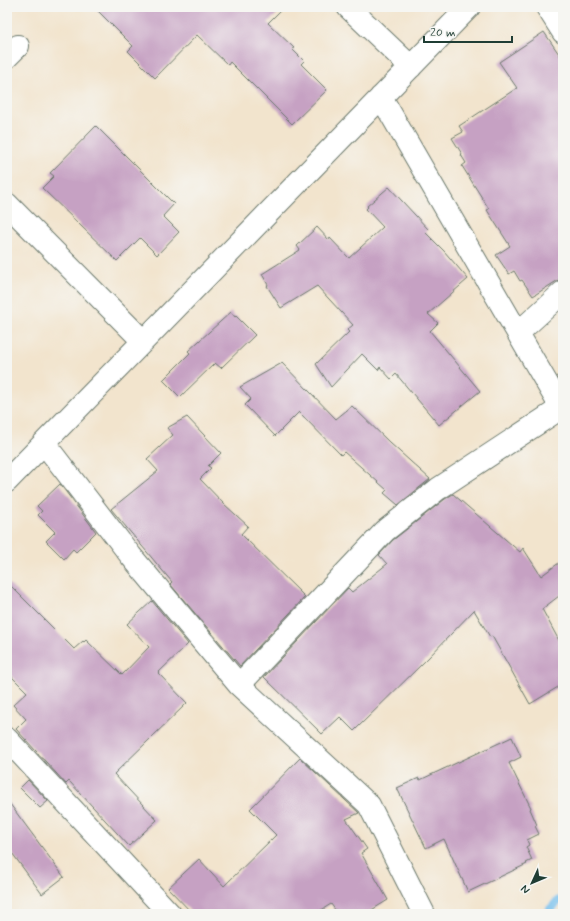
<svg xmlns="http://www.w3.org/2000/svg" width="570" height="921" viewBox="0 0 570 921" font-family="Mynerve,sans-serif">
	<rect width="100%" height="100%" fill="#f6f6f2"/>
	<filter id="ink" filterUnits="userSpaceOnUse"><feTurbulence type="fractalNoise" baseFrequency=".025" numOctaves="2"/><feDisplacementMap in="SourceGraphic" scale="8" xChannelSelector="R" yChannelSelector="G"/><feConvolveMatrix kernelMatrix="1 2 1 2 8 2 1 2 1" color-interpolation-filters="sRGB"/></filter>
	<filter id="wash" filterUnits="userSpaceOnUse"><feTurbulence type="fractalNoise" baseFrequency=".012" numOctaves="4" result="noise"/><feDisplacementMap in="SourceGraphic" scale="16" xChannelSelector="R" yChannelSelector="G"/><feGaussianBlur stdDeviation="0.9" result="paint"/><feColorMatrix in="noise" values="0 0 0 0 0 0 0 0 0 0 0 0 0 0 0 0 0 1.4 0 .05"/><feComposite in="paint" operator="in"/></filter>
	<g filter="url(#wash)">
		<rect width="100%" height="100%" fill="#f2e4cd"/>
		<g fill="none" stroke-linecap="round" stroke-linejoin="round">
			<path stroke="#74bfed" stroke-width="9" d="M546,914L558,901L563,900"/>
		</g>
		<g id="blocks">
			<path fill="#c6a1c3" d="M94,7H284L268,23L294,48L292,49L304,61L301,64L327,90L292,124L230,62L228,65L197,35L155,78L128,51L133,46Z
				M544,32L563,60V277L533,296L522,280L520,281L514,271L509,274L496,255L510,246L487,210L489,209L462,166L466,163L461,155L462,154L452,138L463,132L459,126L517,88L499,62Z
				M96,126L174,204L163,216L179,232L157,255L140,238L117,261L42,188L54,176L50,173Z
				M389,187L428,229L425,232L444,251L468,279L428,314L438,323L430,331L480,391L439,425L396,374L391,379L380,367L378,370L362,354L331,387L316,364L349,332L347,330L353,325L317,286L281,308L267,286L268,285L262,274L300,250L297,246L317,227L329,240L330,238L349,258L383,227L366,209L368,207L367,206Z
				M231,312L235,317L236,316L255,335L221,368L215,363L180,397L163,380L190,353L188,351Z
				M282,363L336,419L352,406L390,443L430,479L398,505L384,493L387,490L344,452L341,455L299,412L275,436L245,405L251,399L240,387Z
				M187,417L221,453L208,466L211,468L200,479L224,504L248,526L241,534L305,597L240,666L170,584L172,582L111,509L158,471L147,459L173,435L167,428Z
				M60,484L96,532L76,552L73,549L64,559L46,541L55,532L38,515L42,511L37,506Z
				M453,494L520,552L523,548L541,576L563,560V593L542,609L563,648V684L530,704L492,636L490,637L474,610L428,658L354,731L340,717L322,734L264,677L348,588L352,592L387,564L379,555L393,540L445,499Z
				M7,582L74,649L83,641L84,642L86,640L122,675L149,647L127,624L152,601L188,644L158,673L187,703L114,774L157,820L129,846L69,781L66,784L16,729L26,719L13,705L27,692L7,672Z
				M512,737L521,757L509,763L531,808L530,809L537,825L535,826L539,834L527,840L529,845L526,847L532,860L526,863L527,864L468,892L444,839L426,848L397,788L419,778L420,780Z
				M300,758L359,813L346,819L367,849L361,853L388,900L365,914H338L331,904L315,914H193L168,888L199,859L224,886L276,835L250,809Z
				M28,780L48,801L40,808L20,788Z
				M7,800L64,877L42,894L7,846Z"/>
		</g>
	</g>
	<g filter="url(#ink)">
		<use href="#blocks" fill-opacity="0" stroke="#69776a" stroke-width="1"/>
		<g fill="none" stroke-linecap="round" stroke-linejoin="round">
			<g stroke="#69776a" stroke-width="24">
				<path id="minor" d="M348,7L411,67
					M547,7L563,32
					M7,57L18,46
					M381,97L563,411
					M7,204L143,341
					M518,333L563,292
					M44,443L131,556L239,685L369,805L424,914
					M7,481L469,7
					M239,685L385,531L438,489L561,408
					M7,739L170,914"/>
			</g>
			<use href="#minor" stroke="#fff" stroke-width="22"/>
		</g>
	</g>
	<rect width="570" height="921" fill="none" stroke="#f6f6f2" stroke-width="24"/>
	<g transform="translate(532 883) rotate(226)" stroke="#f6f6f2" stroke-width="3" paint-order="stroke">
	<path d="M0-3L7 15L0 10L-7 15Z" fill="#1f3d34"/>
	<text y="-6" font-size="11" font-weight="bold" text-anchor="middle" fill="#1f3d34">N</text>
	</g>
	<path d="M424 36v6h88v-6" fill="none" stroke="#1f3d34" stroke-width="2"/>
	<text x="430" y="36" font-size="12" fill="#1f3d34" stroke="#f6f6f2" stroke-width="3" paint-order="stroke">20 m</text>
</svg>
